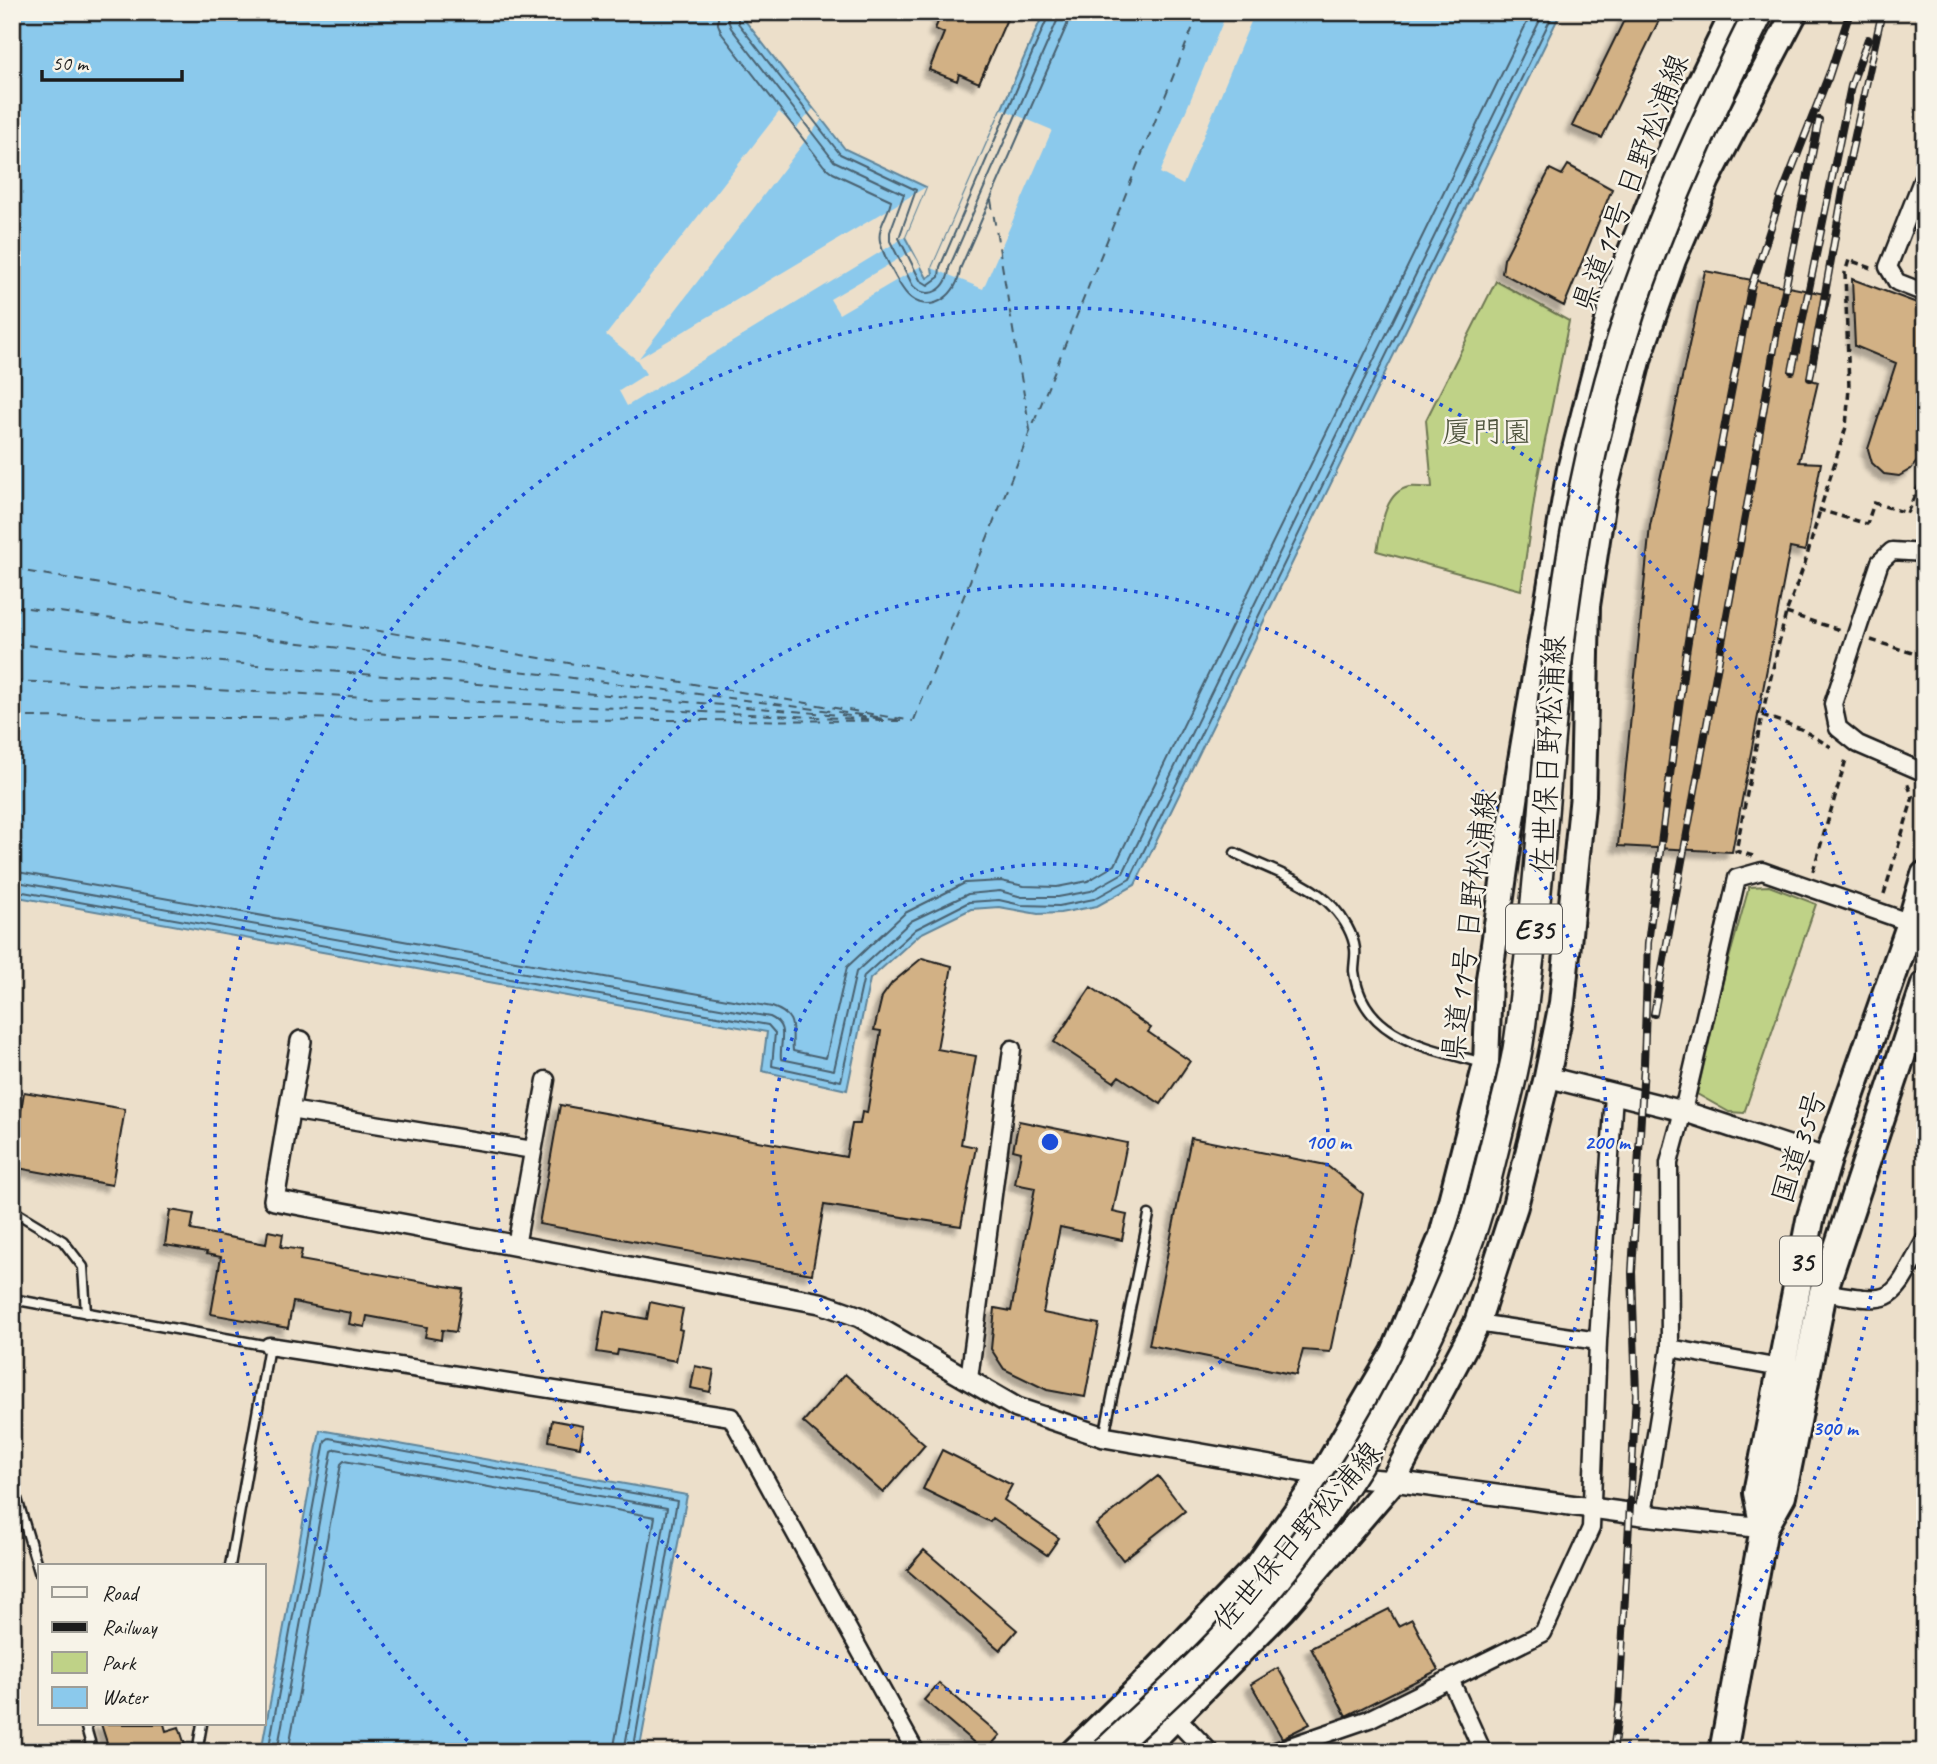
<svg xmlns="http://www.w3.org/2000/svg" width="1937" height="1764" viewBox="0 0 1937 1764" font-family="Caveat,'Klee One',sans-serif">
	<defs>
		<filter id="shadow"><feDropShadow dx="-6" dy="6" stdDeviation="2" flood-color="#0004"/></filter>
	</defs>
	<rect width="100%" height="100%" fill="#ecdfca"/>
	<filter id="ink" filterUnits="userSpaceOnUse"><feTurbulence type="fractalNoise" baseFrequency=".0143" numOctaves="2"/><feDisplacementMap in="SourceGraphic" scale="14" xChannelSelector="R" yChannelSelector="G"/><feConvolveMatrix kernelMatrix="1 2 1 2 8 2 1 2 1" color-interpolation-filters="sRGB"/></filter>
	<g filter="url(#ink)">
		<path fill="#bfd287" stroke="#6e7752" stroke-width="2" d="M1496,281L1569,321L1537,481L1521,590L1377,551C1381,531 1383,492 1409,487C1416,486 1425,488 1432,487L1426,420Z
			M1769,886L1816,904L1744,1113L1729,1112L1697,1094L1725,973L1749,887Z"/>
		<path fill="#8bc9ec" stroke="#5f8499" stroke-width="2" d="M12,12H745L743,18L845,149L926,187L905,237L927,278L933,274L932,268L1044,12H1561L1135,885L1097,906L1060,913L1038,914L999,907L971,909L920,934L870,979L847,1090L762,1071L767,1032L12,896Z
			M320,1430L687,1495L639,1752H261Z"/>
		<path fill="#ecdfca" d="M1227,12H1255L1183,185L1160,173Z
			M813,109L822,119L639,358L926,187L905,237L627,406L619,391L646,374L637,360L606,335L779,112L797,128Z
			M1002,109L1052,130L983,289L932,268Z
			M912,251L921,266L839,314L830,299Z"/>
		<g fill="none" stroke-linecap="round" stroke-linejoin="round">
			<path stroke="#48616f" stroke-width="2" d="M718,12V24L722,34L824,166L833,173L891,200C890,213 877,226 880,241C882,253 901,291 911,298C933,315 959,293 960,269L1067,25L1069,12
				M728,12V20L731,28L834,161L904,194L890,232V241L913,286C929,302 949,288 949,268L1057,21L1058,12
				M738,12V23L840,154L916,190L899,238L920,280L928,285L939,277L940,267L1050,12
				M12,871L772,1007C799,1016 791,1030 793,1051L826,1058L847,967L905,913L965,883L1001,881L1024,886L1057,887L1088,881L1115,865L1532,12
				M12,881L770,1017C790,1026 779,1043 781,1059L834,1070L856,972L911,921L968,894L1000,891L1022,897H1058L1091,891L1123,873L1544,12
				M12,890L768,1025L775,1033L772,1066L841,1081L864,976L916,929L969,902L999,900L1021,905L1059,906L1094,899L1130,879L1554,12
				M268,1752L325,1441L329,1438L677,1501L633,1752
				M277,1752L332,1451L336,1449L667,1508L624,1752
				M288,1752L341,1464L344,1461L655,1517L613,1752"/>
			<path stroke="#435965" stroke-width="2" stroke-dasharray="9 7" stroke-linecap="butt" d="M991,200L1030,430
				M12,569L913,721
				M12,606L885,718
				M12,644L898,720
				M12,681L884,720
				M12,717L905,721
				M914,720L1199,12"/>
		</g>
		<path fill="#d2b185" stroke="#1c1c1c" stroke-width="2" filter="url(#shadow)" d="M942,12H1010L979,83L959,74L957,81L929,70L944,33L935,29Z
			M1628,12H1663L1602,138L1572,126Z
			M1568,165L1612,189L1564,306L1502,273L1504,259L1550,169L1562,175Z
			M1705,271L1830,295L1811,380L1818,382L1799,462L1821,463L1805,551L1790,548L1732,852L1618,846L1650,526Z
			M1852,279L1925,306V440L1918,460L1911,469L1899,476L1884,474L1872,463L1868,449L1896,363L1855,346Z
			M922,958L952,966L937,1049L976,1056L961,1144L976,1147L961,1226L824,1205L812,1274L539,1224L560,1105L846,1157L852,1124H860L862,1112L867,1113L881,1031L874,1030L882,997L892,983Z
			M1091,987L1151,1028L1148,1032L1190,1061L1161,1104L1119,1076L1114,1082L1054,1042Z
			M24,1092L125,1109L112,1185L12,1167Z
			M1019,1121L1127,1143L1113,1212L1127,1215L1122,1240L1060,1227L1043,1313L1099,1324L1085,1397L1047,1390L1004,1369L991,1349L995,1308L1011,1311L1035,1188L1015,1184L1021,1152L1013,1150Z
			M1191,1138L1326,1165L1363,1194L1330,1352L1303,1350L1296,1375L1149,1345Z
			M170,1210L194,1214L191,1230L266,1244L268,1231L283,1234L281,1247L302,1250L300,1260L463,1289L456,1332L442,1330L441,1340L425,1337L427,1327L367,1316L365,1327L349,1324L351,1313L293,1302L288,1328L211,1314L221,1257L206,1254L207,1252L165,1245Z
			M650,1302L683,1309L679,1329L682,1330L676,1361L618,1350L617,1355L597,1352L604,1311L647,1319Z
			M695,1366L714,1370L710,1392L691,1388Z
			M845,1374L925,1445L883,1493L803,1422Z
			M552,1420L584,1426L580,1447L549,1441Z
			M942,1450L1012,1485L1004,1500L1059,1538L1047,1555L993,1518L990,1522L923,1489Z
			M1158,1476L1185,1511L1123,1560L1096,1525Z
			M924,1550L1017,1630L1000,1650L907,1570Z
			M1389,1609L1398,1626L1412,1619L1438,1670L1346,1716L1311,1648Z
			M1278,1668L1310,1724L1282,1738L1251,1684Z
			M939,1683L1000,1735L985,1752L924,1700Z
			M101,1724H164L166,1731L179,1727L185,1745L172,1749L173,1752H110Z"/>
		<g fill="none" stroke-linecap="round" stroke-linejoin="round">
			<g stroke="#1c1c1c" stroke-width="13">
				<path id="service" d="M1235,853C1265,868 1311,882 1333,907C1343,918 1353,934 1355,949C1356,956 1354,964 1354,971C1362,1039 1430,1048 1483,1063
					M12,1210L63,1241L83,1267L86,1313
					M12,1299L269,1346L230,1566
					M1104,1437L1149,1215
					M12,1482L40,1575
					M85,1724L93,1752
					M197,1752L202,1724"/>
			</g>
			<g stroke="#1c1c1c" stroke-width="21">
				<path id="minor" d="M1925,173L1888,267L1897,282L1925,293
					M1925,553L1892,551L1880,562L1833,704L1838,728L1858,744L1925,773
					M290,1110L533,1150
					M516,1246L546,1080
					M1823,1292C1897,1304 1889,1305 1925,1240
					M1477,1323L1598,1341
					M269,1346L731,1417L916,1752
					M1780,1368L1670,1348L1669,1163L1683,1111L1737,878L1762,871L1911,923
					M969,1379L1012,1049
					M1643,1515L1670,1348
					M1450,1679L1483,1752
					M1273,1752L1369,1719L1543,1633L1591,1528L1598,1341L1614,1094"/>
			</g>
			<g stroke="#1c1c1c" stroke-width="24">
				<path id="tertiary" d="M301,1041L274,1200L820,1303L860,1317L1017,1408L1104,1437L1322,1475L1393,1481L1643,1515L1764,1528
					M1547,1077L1683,1111L1828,1159
					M1165,1707L1208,1752"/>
			</g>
			<g stroke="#1c1c1c" stroke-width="30">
				<path id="primary" d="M1073,1752L1142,1685L1259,1564L1322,1475L1394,1352L1442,1236L1486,1064L1489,979L1520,766L1570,469L1617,286L1689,105L1734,12
					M1141,1752L1283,1609L1393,1481L1477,1323L1515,1206L1547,1077L1562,1003L1583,795L1587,606L1604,493L1639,357L1673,260L1707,180L1795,12"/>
			</g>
			<g stroke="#1c1c1c" stroke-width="32">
				<path id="trunk" d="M1764,1528L1757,1493L1810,1220L1828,1159L1911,923L1925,875
					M1723,1752L1764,1528L1782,1496L1823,1292L1925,985"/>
			</g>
			<path stroke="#1c1c1c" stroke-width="3.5" stroke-dasharray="7 5" stroke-linecap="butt" d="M1871,268L1849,260L1845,273L1849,388L1846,427L1820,510L1867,524L1874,503L1907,513L1925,471
				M1786,613L1840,630
				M1871,640L1925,657
				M1762,715L1801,729L1831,747
				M1753,856L1736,851L1762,715L1786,613L1805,563L1820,510
				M1813,871L1847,756
				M1884,894L1913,797L1907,783"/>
			<use href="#service" stroke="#f7f3e8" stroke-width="8"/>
			<use href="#minor" stroke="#f7f3e8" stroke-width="16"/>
			<use href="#tertiary" stroke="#f7f3e8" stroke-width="19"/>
			<use href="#primary" stroke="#f7f3e8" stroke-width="24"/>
			<use href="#trunk" stroke="#f7f3e8" stroke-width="26"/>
			<g stroke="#1c1c1c" stroke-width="8">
				<path id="rail" d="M1828,79L1850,12
					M1792,371L1851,86L1868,39
					M1810,378L1844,186L1882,12
					M1654,1014L1748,500L1779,320L1819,120
					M1613,1752L1619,1706L1636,1395L1632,1272L1644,1065L1648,943L1686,653L1713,487L1751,288L1780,199L1830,72"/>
			</g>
			<use href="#rail" stroke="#f7f3e8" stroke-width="5" stroke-dasharray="16" stroke-linecap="butt"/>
			<g stroke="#1c1c1c" stroke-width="33" stroke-linecap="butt">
				<path id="motorway-bridge" d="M1106,1752C1150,1710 1196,1670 1236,1625C1334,1518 1407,1394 1461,1260C1477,1222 1486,1181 1496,1141C1502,1116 1509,1092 1514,1067C1520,1042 1522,1016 1525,991C1541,880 1545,768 1558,657C1573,519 1603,378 1653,248C1684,168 1720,90 1759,12"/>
			</g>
			<use href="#motorway-bridge" stroke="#f7f3e8" stroke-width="28"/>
		</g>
	</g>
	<g fill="none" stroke="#1d4ed8" stroke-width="3.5" stroke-dasharray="3.5 7">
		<circle cx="1050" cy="1142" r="278"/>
		<circle cx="1050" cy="1142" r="557"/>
		<path d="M475 1748A835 835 0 1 1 1625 1748"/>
	</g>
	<g text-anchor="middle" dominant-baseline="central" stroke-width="5" stroke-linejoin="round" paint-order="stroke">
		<g fill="#f7f3e8" stroke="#5e5c59" stroke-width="2">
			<rect x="1506" y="904.5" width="56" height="49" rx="5"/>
			<rect x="1780" y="1236.5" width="42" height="49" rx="5"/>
		</g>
		<g font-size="28" font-weight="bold" fill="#1c1c1c">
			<text x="1534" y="929">E35</text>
			<text x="1801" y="1261">35</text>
		</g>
		<g font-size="30" fill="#1c1c1c" stroke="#f7f3e8">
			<text transform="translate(1630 183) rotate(-69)">県道11号 日野松浦線</text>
			<text transform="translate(1548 755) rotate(-87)">佐世保日野松浦線</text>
			<text transform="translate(1469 926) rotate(-83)">県道11号 日野松浦線</text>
			<text transform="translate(1799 1147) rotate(-72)">国道35号</text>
			<text transform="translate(1297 1536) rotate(-49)">佐世保日野松浦線</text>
		</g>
		<g font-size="30" fill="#4d533c" stroke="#f7f3e8">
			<text x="1487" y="432">厦門園</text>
		</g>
	</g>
	<circle cx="1050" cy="1142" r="10" fill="#1d4ed8" stroke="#f7f3e8" stroke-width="3.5"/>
	<g font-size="21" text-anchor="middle" font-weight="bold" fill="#1d4ed8" stroke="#f7f3e8" stroke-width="5" stroke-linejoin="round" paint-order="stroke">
		<text x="1328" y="1149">100 m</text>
		<text x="1607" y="1149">200 m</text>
		<text x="1835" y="1435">300 m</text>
	</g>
	<rect width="1937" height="1764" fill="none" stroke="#f7f3e8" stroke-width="42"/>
	<rect x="21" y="21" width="1895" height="1722" fill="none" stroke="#1c1c1c" stroke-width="2.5" filter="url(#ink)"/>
	<rect x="38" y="1564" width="228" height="161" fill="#f7f3e8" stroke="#9f9d96" stroke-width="2"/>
	<rect x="52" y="1587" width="35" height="10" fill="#f7f3e8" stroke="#9f9d96" stroke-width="2"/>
	<text x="102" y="1600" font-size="21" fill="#1c1c1c">Road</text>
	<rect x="52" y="1622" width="35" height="10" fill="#1c1c1c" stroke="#9f9d96" stroke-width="2"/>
	<text x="102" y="1634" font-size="21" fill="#1c1c1c">Railway</text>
	<rect x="52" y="1652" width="35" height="21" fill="#bfd287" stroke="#9f9d96" stroke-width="2"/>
	<text x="102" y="1670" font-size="21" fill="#1c1c1c">Park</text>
	<rect x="52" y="1687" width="35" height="21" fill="#8bc9ec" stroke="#9f9d96" stroke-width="2"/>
	<text x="102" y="1704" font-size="21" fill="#1c1c1c">Water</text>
	<path d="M42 70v10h140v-10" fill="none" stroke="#1c1c1c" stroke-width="3.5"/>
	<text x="52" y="70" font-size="21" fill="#1c1c1c" stroke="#f7f3e8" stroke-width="5" paint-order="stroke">50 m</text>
</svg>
